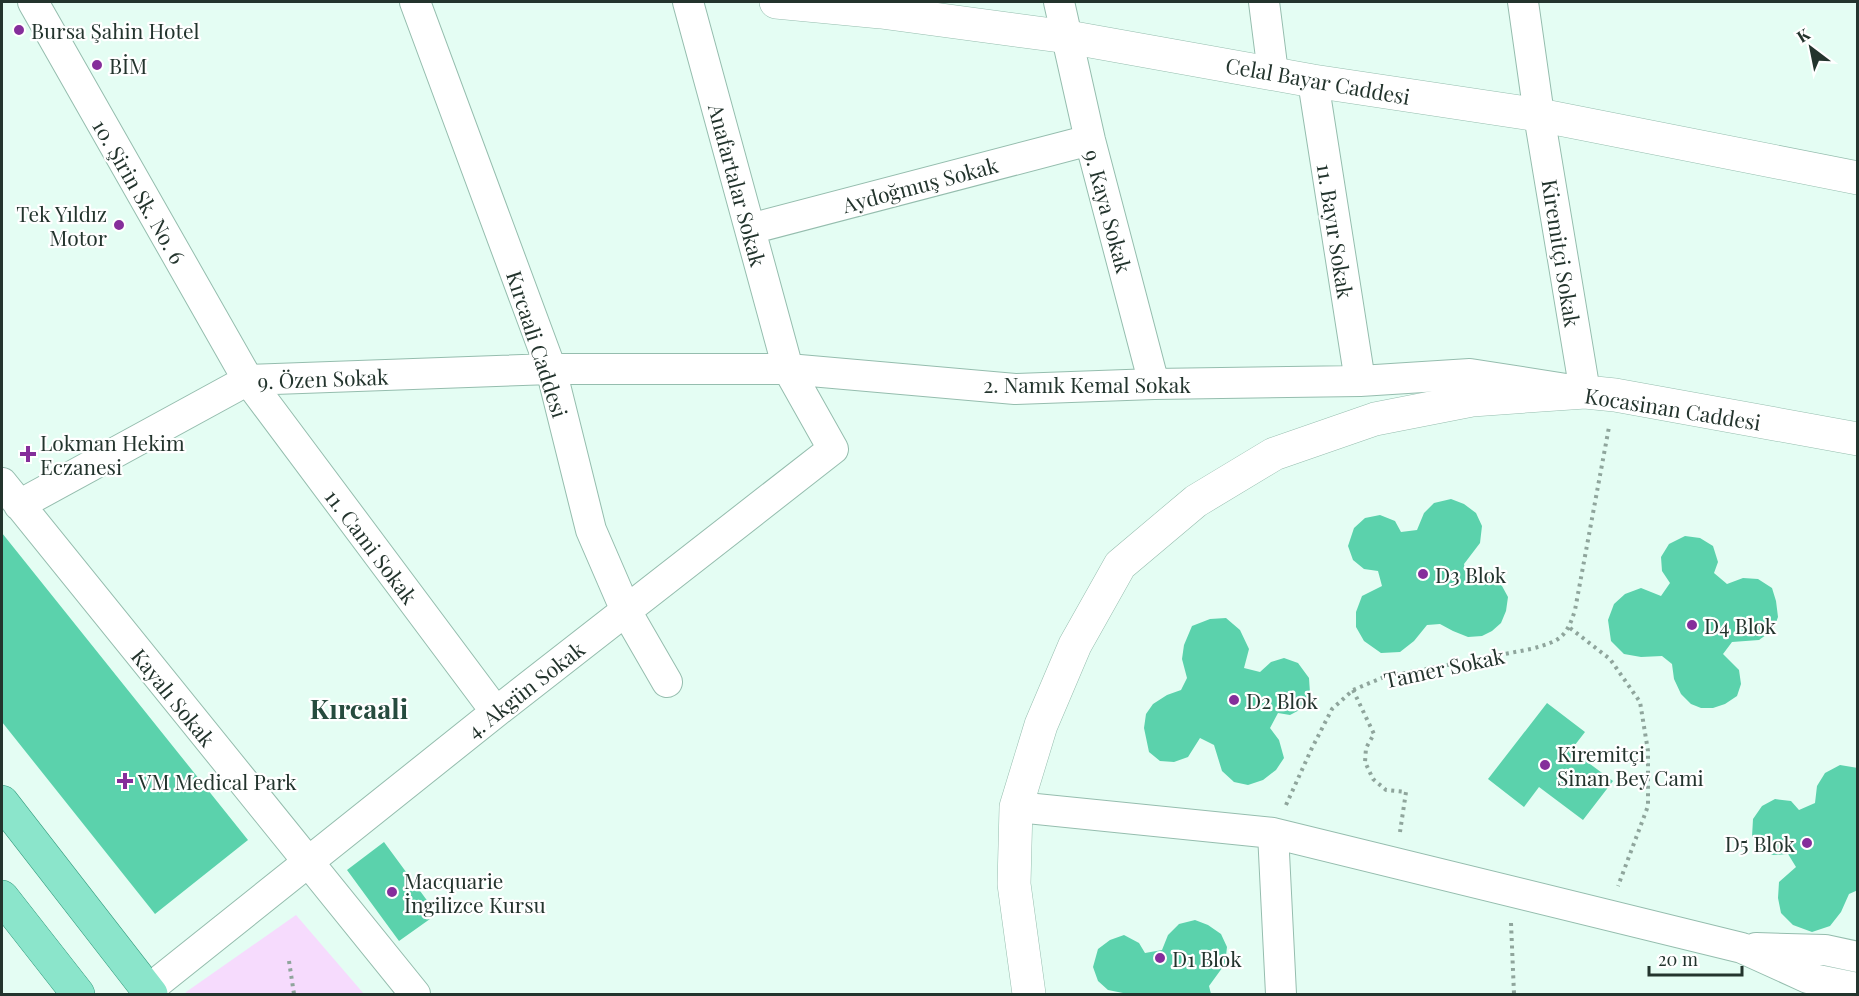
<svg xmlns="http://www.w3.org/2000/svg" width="1859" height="996" viewBox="0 0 1859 996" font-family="'Playfair Display',serif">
	<rect width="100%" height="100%" fill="#e4fdf3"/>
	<path fill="#f6dbfd" d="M296,915L364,994H185L186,992Z"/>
	<path fill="#5bd2ac" d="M1451,499L1464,504L1476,513L1482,526L1480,543L1464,564L1467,579L1490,577L1502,586L1508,597L1506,611L1501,623L1492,631L1482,636L1468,637L1453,631L1440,624L1427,625L1414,641L1400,652L1381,653L1364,641L1356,627V612L1362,596L1382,586L1378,571L1364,569L1353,560L1348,546L1354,528L1365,518L1380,515L1395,521L1401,532L1417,530L1424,513L1434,503Z
		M2,533L248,840L155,914L2,722Z
		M1685,536L1700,538L1713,546L1718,562L1714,573L1727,584L1743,578L1758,579L1772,588L1776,601L1778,617L1773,630L1759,640L1732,642L1723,654L1739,670L1741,684L1737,696L1725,704L1713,708H1701L1691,704L1681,694L1674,679L1672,664L1662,656L1641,657L1624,654L1611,641L1608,620L1614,604L1625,594L1641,588L1661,596L1670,583L1662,571L1661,557L1669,544Z
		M1226,618L1240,630L1249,649L1244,668L1260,672L1271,662L1284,658L1298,663L1309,678L1310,693L1305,707L1290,715L1278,713L1270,728L1279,740L1284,758L1276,770L1263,780L1248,785L1234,782L1222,771L1214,745L1200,738L1188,757L1174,762L1160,761L1149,752L1144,728L1146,714L1153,704L1167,695L1181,690L1187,678L1182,659L1184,645L1192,626L1210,619Z
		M1547,703L1585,732L1571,750L1613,781L1583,820L1539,787L1524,807L1488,779Z
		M1840,765L1858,768V890L1849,894L1841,912L1830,926L1812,932L1793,925L1781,913L1778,898L1779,882L1796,867L1788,854L1773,855L1761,850L1752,837L1753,819L1762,806L1775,799L1791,801L1799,810L1815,803L1817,786L1825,773Z
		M384,842L437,914L399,941L347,870Z
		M1195,920L1208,925L1221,934L1227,947L1225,964L1209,986L1211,994H1123V993L1108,990L1098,981L1093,967L1098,949L1110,940L1124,935L1139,943L1145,953L1162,950L1168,935L1179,924Z"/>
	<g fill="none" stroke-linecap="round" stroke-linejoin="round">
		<g stroke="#95bdae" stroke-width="32">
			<path id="street" d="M33,2L248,380L496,712
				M415,2L551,369L591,530L626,611L667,682
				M1059,2L1090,140L1154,384
				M1264,2L1273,73
				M1313,81L1360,381
				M750,229L1090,140
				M2,483L415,994
				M19,505L248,380L551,369H788L1015,389L1154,384L1360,381L1470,374L1585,392L1539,115L1523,2
				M1016,807L1273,833L1742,948L1808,978L1858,988
				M1273,833L1281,994
				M1756,948L1825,950L1858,957
				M148,990L496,712L833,449L788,369L688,2"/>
		</g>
		<g stroke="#95bdae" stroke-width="34">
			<path id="secondary" d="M776,2L881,12L1068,37L1313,81L1539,115L1858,178
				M1029,994L1014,884L1016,807L1041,725L1075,645L1120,565L1196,501L1274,454L1375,419L1472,400L1585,392L1615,395L1858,439"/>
		</g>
		<g stroke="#349c7e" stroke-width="34">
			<path id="primary" d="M2,802L151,994
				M2,897L78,994"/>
		</g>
		<path stroke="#8fa59c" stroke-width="4" stroke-dasharray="3 4.5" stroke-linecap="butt" d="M1570,628L1610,659L1640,702L1648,751V806L1618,886
			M1353,690L1374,734L1366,748L1365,762L1373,779L1386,790L1406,792L1400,832
			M1286,805L1311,750L1332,709L1353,690L1384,677L1531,649C1559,641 1566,639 1575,610L1609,427
			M1511,923L1514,994
			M289,961L294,994"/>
		<use href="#street" stroke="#fff" stroke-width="30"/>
		<use href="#secondary" stroke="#fff" stroke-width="33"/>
		<use href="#primary" stroke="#8be5cb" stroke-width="33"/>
	</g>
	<g fill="#852e9b" stroke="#fff" stroke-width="2">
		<circle cx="19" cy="30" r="6"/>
		<circle cx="97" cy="65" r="6"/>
		<circle cx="119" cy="225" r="6"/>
		<path d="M25 445h6v6h6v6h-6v6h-6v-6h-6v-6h6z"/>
		<circle cx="1423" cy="574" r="6"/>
		<circle cx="1692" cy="625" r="6"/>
		<circle cx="1234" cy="700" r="6"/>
		<circle cx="1545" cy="765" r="6"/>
		<path d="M122 772h6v6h6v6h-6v6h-6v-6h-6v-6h6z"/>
		<circle cx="1807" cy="843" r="6"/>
		<circle cx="392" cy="892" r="6"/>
		<circle cx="1160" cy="958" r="6"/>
	</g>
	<g text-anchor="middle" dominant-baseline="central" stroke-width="4.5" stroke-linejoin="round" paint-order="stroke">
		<g font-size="21" fill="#23342d" stroke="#fff" text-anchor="start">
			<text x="31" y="30">Bursa Şahin Hotel</text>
			<text x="109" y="65">BİM</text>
			<text x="107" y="213" text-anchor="end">Tek Yıldız<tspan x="107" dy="24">Motor</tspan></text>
			<text x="40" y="442">Lokman Hekim<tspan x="40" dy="24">Eczanesi</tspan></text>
			<text x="1435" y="574">D3 Blok</text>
			<text x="1704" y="625">D4 Blok</text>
			<text x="1246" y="700">D2 Blok</text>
			<text x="1557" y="753">Kiremitçi<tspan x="1557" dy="24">Sinan Bey Cami</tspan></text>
			<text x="138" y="781">VM Medical Park</text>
			<text x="1795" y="843" text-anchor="end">D5 Blok</text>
			<text x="404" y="880">Macquarie<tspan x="404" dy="24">İngilizce Kursu</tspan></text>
			<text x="1172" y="958">D1 Blok</text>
		</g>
		<g font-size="21" fill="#23342d" stroke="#fff">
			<text transform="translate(1318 80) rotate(10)">Celal Bayar Caddesi</text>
			<text transform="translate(920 184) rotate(-15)">Aydoğmuş Sokak</text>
			<text transform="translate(738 185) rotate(75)">Anafartalar Sokak</text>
			<text transform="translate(140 191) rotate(60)">10. Şirin Sk. No. 6</text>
			<text transform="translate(1109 211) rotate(75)">9. Kaya Sokak</text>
			<text transform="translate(1336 231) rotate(81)">11. Bayır Sokak</text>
			<text transform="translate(1562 253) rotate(81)">Kiremitçi Sokak</text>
			<text transform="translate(538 344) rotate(72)">Kırcaali Caddesi</text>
			<text transform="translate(323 378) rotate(-2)">9. Özen Sokak</text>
			<text x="1087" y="384">2. Namık Kemal Sokak</text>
			<text transform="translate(1673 408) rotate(9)">Kocasinan Caddesi</text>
			<text transform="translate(372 546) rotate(53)">11. Cami Sokak</text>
			<text transform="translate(1444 667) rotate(-12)">Tamer Sokak</text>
			<text transform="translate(525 689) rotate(-38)">4. Akgün Sokak</text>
			<text transform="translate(174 697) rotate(51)">Kayalı Sokak</text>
		</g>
		<g font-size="27" font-weight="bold" fill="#264b3e" stroke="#fff">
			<text x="359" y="708">Kırcaali</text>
		</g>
	</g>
	<rect width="1859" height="996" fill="none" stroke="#23342d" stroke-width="6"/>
	<g transform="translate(1811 48) rotate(328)" stroke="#ffffff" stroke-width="4.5" paint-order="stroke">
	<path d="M0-4.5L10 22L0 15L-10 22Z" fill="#23342d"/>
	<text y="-9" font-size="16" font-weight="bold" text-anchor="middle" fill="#23342d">K</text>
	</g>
	<path d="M1649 966v9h93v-9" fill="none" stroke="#23342d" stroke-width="3"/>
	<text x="1658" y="966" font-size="18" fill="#23342d" stroke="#ffffff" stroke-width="4.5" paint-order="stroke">20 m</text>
</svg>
